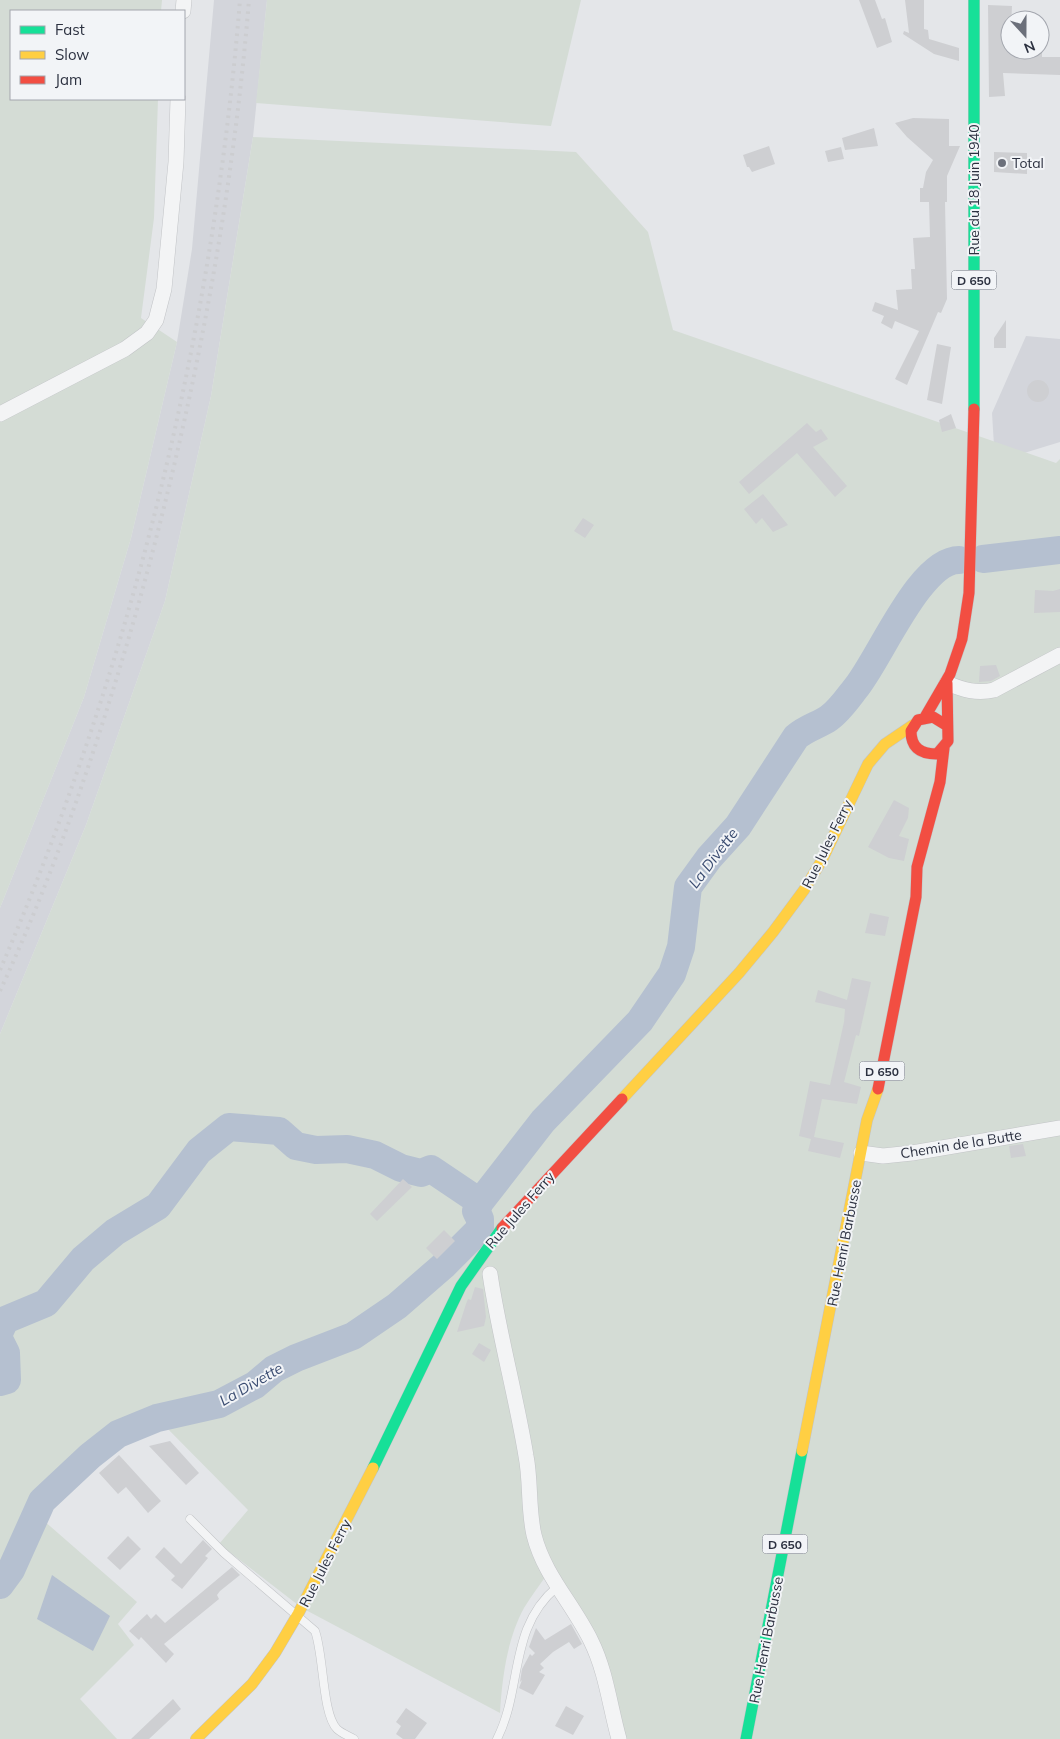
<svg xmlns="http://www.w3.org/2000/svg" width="1060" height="1739" viewBox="0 0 1060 1739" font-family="Mulish,sans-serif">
	<rect width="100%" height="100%" fill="#e4e6e9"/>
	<path fill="#d3d5db" d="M214,0H267L253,137L211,396L165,601L86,825L0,1034V908L84,697L131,538L177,342L192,249Z
		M1026,336L1060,339V442L995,462L992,413Z"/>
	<path fill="#d4dcd5" d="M0,0H162L161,11H11V99H158L154,218L141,318L177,342L131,538L84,697L0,908Z
		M267,0H581L551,126L256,103Z
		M253,137L576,152L648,232L673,330L1056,463L1060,459V1739H619L600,1665L548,1573C540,1585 531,1596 524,1608C507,1639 502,1679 500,1713L302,1608L219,1544L248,1510L157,1418C144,1424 129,1428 117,1435C93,1450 48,1489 35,1513L137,1602L118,1624L134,1645L80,1699L117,1739H0V1034L86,825L165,601L211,396Z"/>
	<path fill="#b5c0d0" d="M52,1575L110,1616L93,1651L37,1619Z"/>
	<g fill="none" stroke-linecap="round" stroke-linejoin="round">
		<path stroke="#b5c0d0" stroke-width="28" d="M983,559L1060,550
			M0,1331L5,1320L46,1303L83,1259L115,1232L158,1206L199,1151L229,1127L279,1131L296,1146L316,1150L347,1149L375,1155L401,1168L421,1173L431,1169L480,1202
			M0,1341L6,1353L7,1380L0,1382
			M0,1585L11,1570L42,1501L90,1456L118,1434L157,1418L219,1404L255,1385L274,1369L296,1358L353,1336L397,1306L443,1266L480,1229V1219L476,1211L480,1202L543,1121L640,1021L672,974L681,947L688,887L709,858L738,826L796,737C806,728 819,725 829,718C839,711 848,698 855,689C879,661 919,560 959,560"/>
	</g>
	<path fill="#cecfd2" d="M859,0H875L882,19L885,18L892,42L877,48Z
		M905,0H924V29L928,30L929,39L959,48V61L934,54L903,34L904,31L909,33Z
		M988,5L1012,6L1010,50H1042V57H1060V75L1003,73L1005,96L989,97Z
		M913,118L949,119V146H960L947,176V202H945L947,299L941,313L938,312L907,385L895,379L919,331L895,321L892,329L881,323L884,316L872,311L875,302L898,310L896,290L912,289L911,269H915L913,238L930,237L929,202H920V188H923L926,172L933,160L907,137L895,123Z
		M874,128L878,146L845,150L842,138Z
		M769,146L775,164L752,172L749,167H747L743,155Z
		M841,147L844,159L828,162L825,151Z
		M994,152L1027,153V174L994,172Z
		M1006,320V348H994V338Z
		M937,344L951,347L942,404L927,400Z
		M1027 391a11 11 0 1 1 22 0a11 11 0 1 1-22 0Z
		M951,414L956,428L942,432L939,420Z
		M807,423L816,432L821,429L828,439L813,447L847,486L835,497L797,453L749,494L739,482Z
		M763,494L788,525L773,532L762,518L756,524L744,509Z
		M583,518L594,525L585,538L574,531Z
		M1060,589V612L1034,613L1035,590L1053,591Z
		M996,665L1000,676L991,681L979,682L980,666Z
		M894,800L909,808L908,818L899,836L909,839L904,861L889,858L868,847Z
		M870,913L889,917L885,936L865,933Z
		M852,978L871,982L859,1036L856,1035L844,1082L861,1087L857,1104L822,1099L814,1137L844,1143L840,1158L808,1151L811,1139L799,1136L810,1081L830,1085L844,1022L845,1009L815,1002L818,990L847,1000Z
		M1023,1144L1026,1156L1011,1158L1009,1146Z
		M403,1179L412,1187L377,1221L370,1214Z
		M444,1230L455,1241L437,1259L426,1248Z
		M475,1287L483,1289L486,1317L484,1326L457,1332L466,1304L468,1299L471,1300Z
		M479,1343L491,1350L484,1362L472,1354Z
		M170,1441L199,1473L186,1485L149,1446Z
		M119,1455L161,1501L148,1513L126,1487L118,1494L99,1473Z
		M128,1536L141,1549L120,1570L107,1558Z
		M203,1540L212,1549L205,1556L208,1558L182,1589L171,1580L175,1576L155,1557L164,1547L181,1564Z
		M232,1567L240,1575L220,1591L217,1595L219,1599L164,1644L174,1654L166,1663L141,1637L139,1640L129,1631L147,1614L151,1619L156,1614L165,1623Z
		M571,1624L582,1644L574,1649L569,1642L553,1652L540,1664L544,1668L539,1672L545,1675L533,1695L519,1688L522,1680L520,1682L522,1669L530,1654L532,1656L535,1653L529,1647L536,1628L545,1640Z
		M173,1699L181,1709L149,1739H131Z
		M566,1706L584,1716L573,1735L555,1726Z
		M406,1708L427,1723L415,1739H403L396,1734L401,1726L396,1722Z"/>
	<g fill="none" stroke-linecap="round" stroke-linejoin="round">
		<g stroke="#c2c4c7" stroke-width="9">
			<path id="lane" d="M190,1519L224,1553L315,1631C324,1655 322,1714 337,1729C341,1733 349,1736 354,1739
				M497,1739C523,1688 508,1628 557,1587"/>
		</g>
		<g stroke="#c2c4c7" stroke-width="16">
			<path id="street" d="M183,11L184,0
				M0,414L125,349L147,333L156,320L164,289L176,162L178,99
				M947,683C963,690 977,694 994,690L1060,655
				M861,1153L883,1156L912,1153L1060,1128
				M490,1274C499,1335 516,1395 526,1456C531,1481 528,1509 534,1535C544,1575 573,1604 591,1641C606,1671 610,1707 619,1739"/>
		</g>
		<g stroke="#c2c4c7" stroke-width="12">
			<path id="fast" d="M974,0V409
				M373,1468L461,1286L502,1228
				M746,1739L802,1451"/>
		</g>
		<g stroke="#c2c4c7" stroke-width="12">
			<path id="slow" d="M622,1099L739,973L773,932L804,890L822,860L868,764L885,744L913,725
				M802,1451L867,1120L878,1089
				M196,1739L252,1684L275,1653L298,1614L373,1468"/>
		</g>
		<g stroke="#c2c4c7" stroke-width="12">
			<path id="jam" d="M925,717L950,674L962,639L969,593L974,409
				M946,725L933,717L918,720L911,731C911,748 921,754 937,754L948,741L947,683
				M878,1089L916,897L917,867L940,782L944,748
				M502,1228L622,1099"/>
		</g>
		<use href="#lane" stroke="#f3f4f5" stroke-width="8"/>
		<use href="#street" stroke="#f3f4f5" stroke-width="15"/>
		<use href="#fast" stroke="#16e098" stroke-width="11"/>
		<use href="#slow" stroke="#ffcf43" stroke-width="11"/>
		<use href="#jam" stroke="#f24e42" stroke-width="11"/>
		<path stroke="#cccdd0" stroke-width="4" stroke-dasharray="2.5 5" stroke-linecap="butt" d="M0,970C132,664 213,332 240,0
			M0,991C56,870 99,741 136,613C192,413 232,207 249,0"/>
	</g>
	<circle fill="#6c707b" stroke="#f2f4f7" stroke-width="2" cx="1002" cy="163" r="5"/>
	<g text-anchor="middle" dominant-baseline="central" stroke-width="4" stroke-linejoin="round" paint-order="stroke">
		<g fill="#f2f4f7" stroke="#676c77" stroke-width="1">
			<rect x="951.5" y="270.5" width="45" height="19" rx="4"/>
			<rect x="859.5" y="1061.5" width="45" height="19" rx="4"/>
			<rect x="762.5" y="1534.5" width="45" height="19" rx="4"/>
		</g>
		<g font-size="12" font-weight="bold" fill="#2c3140">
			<text x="974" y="280">D 650</text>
			<text x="882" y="1071">D 650</text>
			<text x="785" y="1544">D 650</text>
		</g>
		<g font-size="14" fill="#2c3140" stroke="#f2f4f7" text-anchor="start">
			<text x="1012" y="163">Total</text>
		</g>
		<g font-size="14" fill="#2c3140" stroke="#f2f4f7">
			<text transform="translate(974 190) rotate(-90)">Rue du 18 Juin 1940</text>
			<text transform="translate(827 844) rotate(-64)">Rue Jules Ferry</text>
			<text transform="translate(961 1144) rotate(-9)">Chemin de la Butte</text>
			<text transform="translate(520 1210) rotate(-49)">Rue Jules Ferry</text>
			<text transform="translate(844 1243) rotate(-79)">Rue Henri Barbusse</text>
			<text transform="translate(325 1563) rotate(-63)">Rue Jules Ferry</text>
			<text transform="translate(766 1640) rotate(-79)">Rue Henri Barbusse</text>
		</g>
		<g font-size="15" font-style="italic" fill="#3a4c71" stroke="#f2f4f7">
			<text transform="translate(713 858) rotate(-53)">La Divette</text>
			<text transform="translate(251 1384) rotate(-30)">La Divette</text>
		</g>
	</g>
	<rect x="10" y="10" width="175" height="90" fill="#f2f4f7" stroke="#a3a6ae"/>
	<rect x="20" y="26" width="25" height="8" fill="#16e098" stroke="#a3a6ae"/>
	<text x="55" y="35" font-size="15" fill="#2c3140">Fast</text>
	<rect x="20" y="51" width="25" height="8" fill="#ffcf43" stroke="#a3a6ae"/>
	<text x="55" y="60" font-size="15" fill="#2c3140">Slow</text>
	<rect x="20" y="76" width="25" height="8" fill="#f24e42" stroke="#a3a6ae"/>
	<text x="55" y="85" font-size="15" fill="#2c3140">Jam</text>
	<g transform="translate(1025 35) rotate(159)"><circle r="24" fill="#f2f4f7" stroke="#a3a6ae"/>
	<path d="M0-4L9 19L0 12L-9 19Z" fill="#6c707b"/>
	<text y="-8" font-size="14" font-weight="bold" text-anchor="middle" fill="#2c3140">N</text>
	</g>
</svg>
